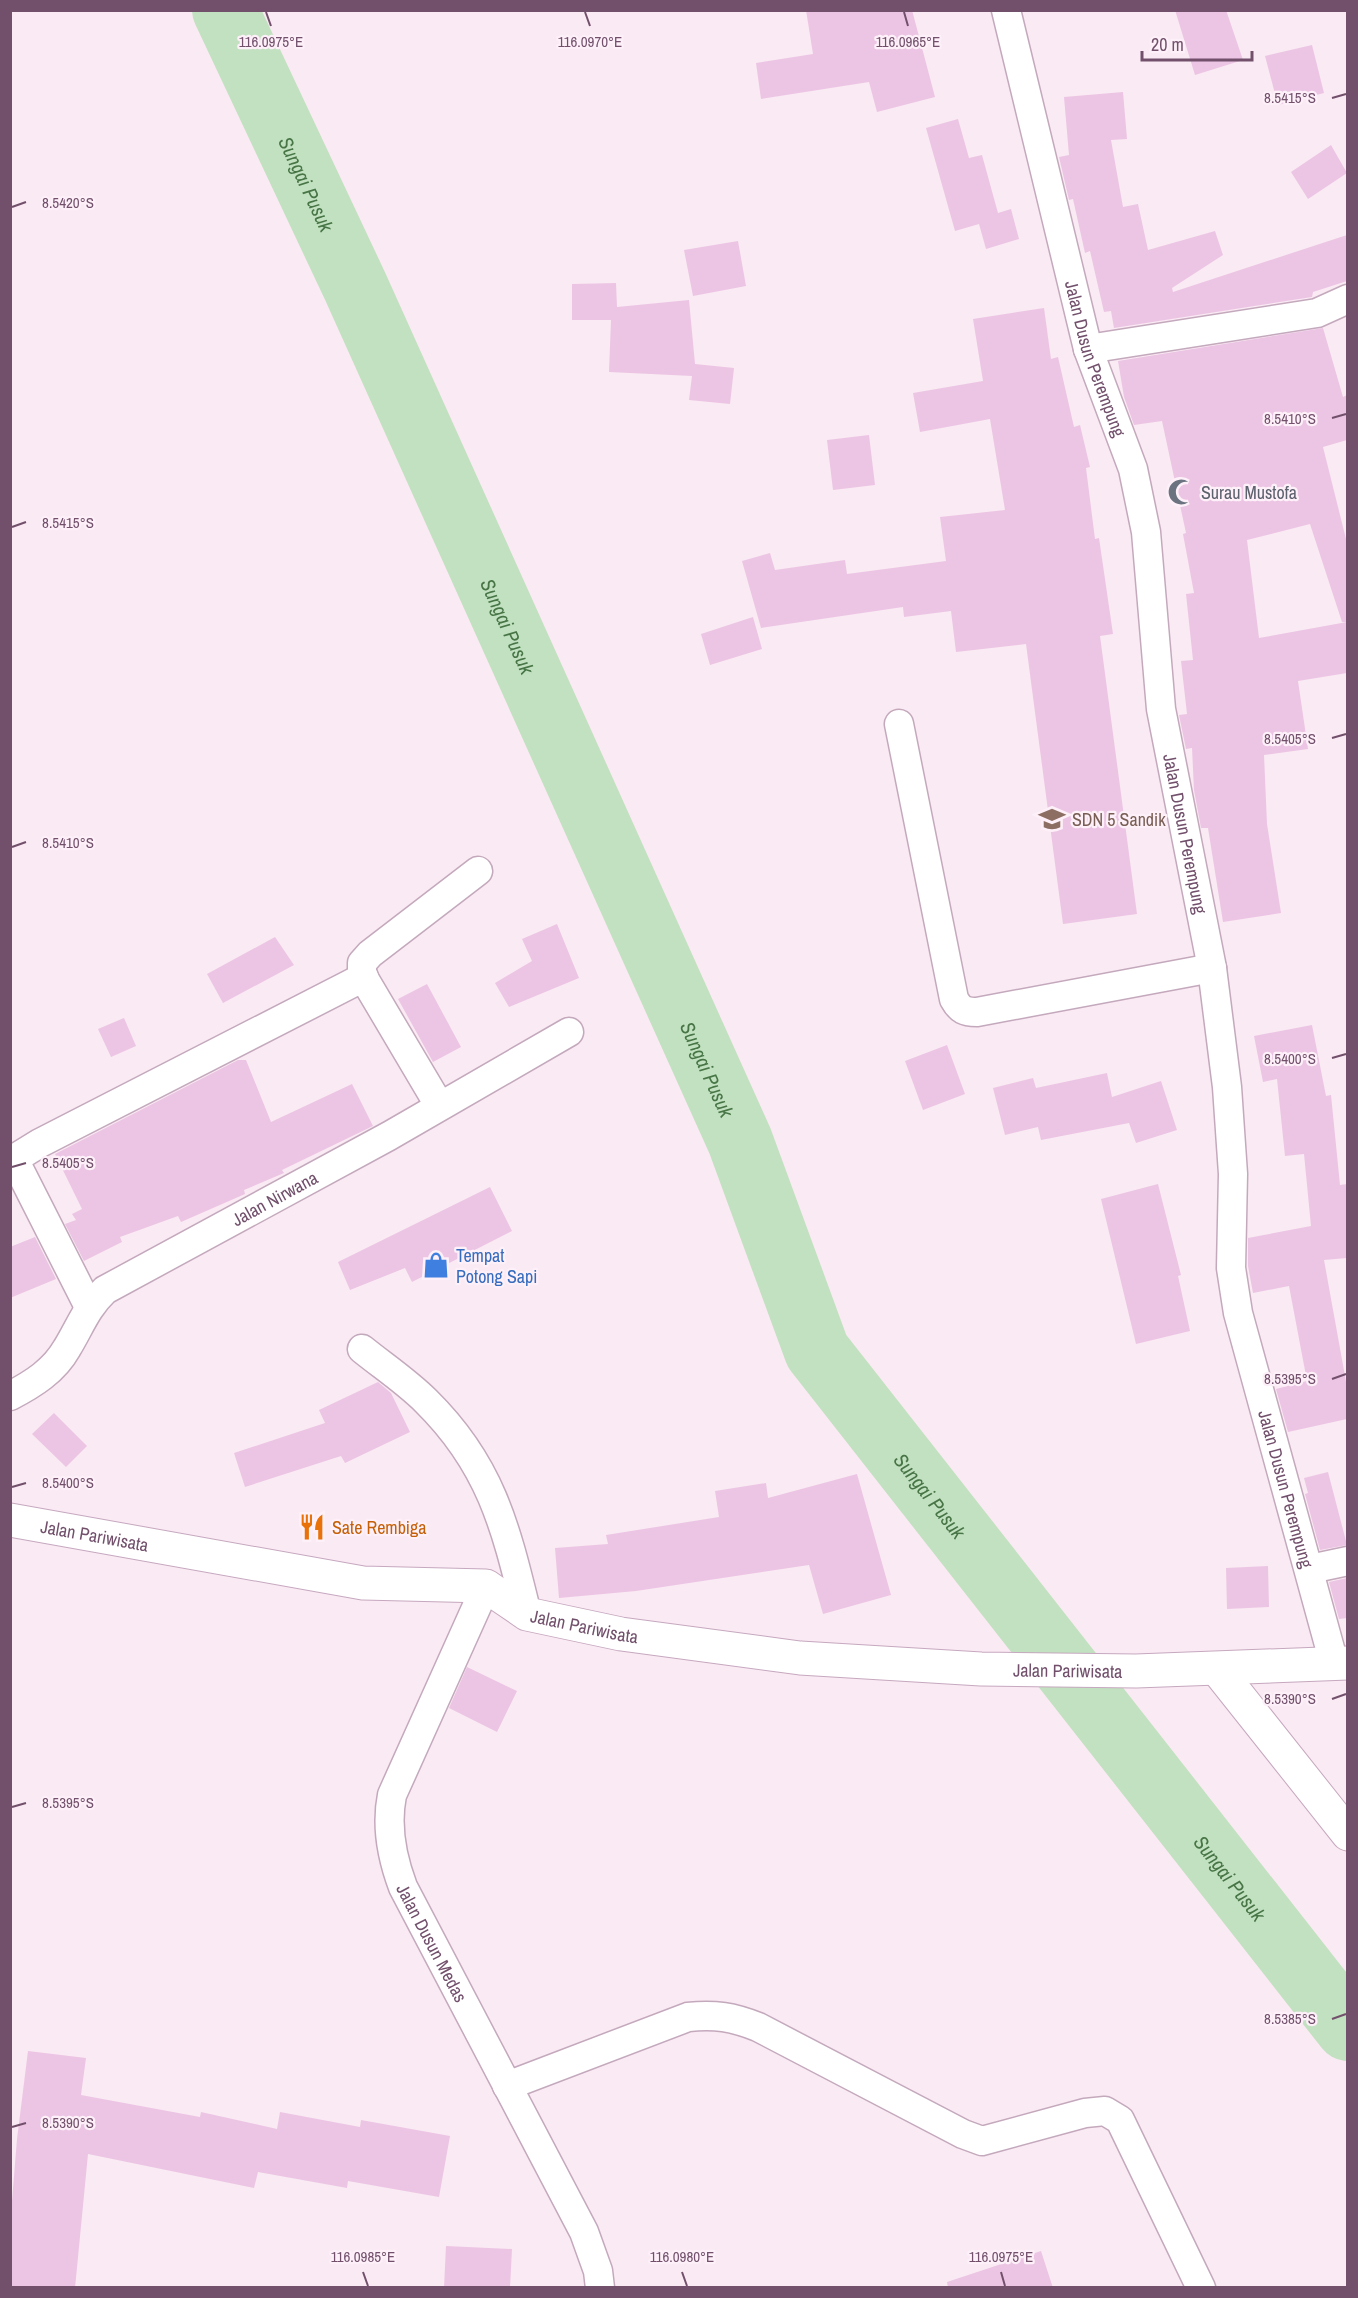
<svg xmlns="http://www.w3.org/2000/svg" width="1358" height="2298" viewBox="0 0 1358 2298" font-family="'Archivo Narrow',sans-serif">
	<rect width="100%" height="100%" fill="#faeaf3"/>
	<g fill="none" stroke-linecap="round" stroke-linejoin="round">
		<path stroke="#c2e1c0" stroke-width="66" id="s1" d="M225,10L355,286L740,1141L817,1351L1348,2028"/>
	</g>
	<path fill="#ecc5e4" d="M806,10H912L935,97L877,112L869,82L761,99L756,63L813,54Z
		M1175,10H1226L1243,60L1195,75Z
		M1312,45L1324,93L1278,105L1265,56Z
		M1123,92L1127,139L1111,140L1123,207L1138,204L1148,250L1215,231L1223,255L1172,288L1173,292L1347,235V281L1313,292L1312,297L1114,328L1111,311L1104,312L1090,251L1085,253L1073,199L1069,200L1059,157L1069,155L1064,97Z
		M958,119L969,158L982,155L998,213L1011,209L1019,239L986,249L979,224L955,231L926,128Z
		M1331,145L1347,173L1308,199L1291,172Z
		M738,241L746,286L693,296L684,250Z
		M616,283L617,307L689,300L695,364L734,368L730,404L689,400L692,376L609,372L611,320H572V284Z
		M1044,308L1051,359L1058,357L1074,427L1080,425L1090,467L1086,468L1095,539L1099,538L1113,634L1100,636L1137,914L1063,924L1026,644L956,652L951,611L904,617L903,607L761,628L742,561L770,553L775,570L845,560L847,574L946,561L940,517L1005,510L990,419L920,432L913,393L983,381L973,319Z
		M1323,328L1343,397L1347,395V440L1323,447L1347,543V622H1342L1310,524L1247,540L1259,638L1347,622V673L1298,681L1308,749L1264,755L1267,824L1281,913L1223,922L1208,828H1201L1194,790L1192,748L1186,749L1179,715L1187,714L1181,661L1193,660L1186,594L1194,593L1183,534L1186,533L1162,421L1134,425L1124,397L1118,361Z
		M869,435L875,485L833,490L827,440Z
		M753,617L762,649L710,665L701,634Z
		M557,924L579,978L509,1007L495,983L532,961L522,939Z
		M275,937L294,965L223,1003L207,974Z
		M427,984L461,1047L433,1062L398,999Z
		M124,1018L136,1046L111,1057L98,1029Z
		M1312,1025L1326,1096L1331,1095L1340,1185L1347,1184V1258L1324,1260L1347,1387V1419L1288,1432L1276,1389L1307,1381L1289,1286L1253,1293L1248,1266V1238L1311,1226L1304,1154L1285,1156L1277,1079L1263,1082L1254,1036Z
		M947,1045L965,1094L923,1110L905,1061Z
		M238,1060H246L271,1122L352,1084L373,1126L282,1170L284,1173L244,1190L245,1194L181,1222L178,1216L120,1237L122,1242L84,1261L65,1224L76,1220L72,1214L82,1209L55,1154Z
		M1107,1073L1112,1097L1161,1081L1177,1130L1136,1143L1129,1123L1041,1140L1038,1127L1005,1135L993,1088L1033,1078L1036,1088Z
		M1158,1184L1181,1275L1178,1276L1190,1331L1136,1344L1101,1199Z
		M490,1187L512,1231L412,1282L405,1268L350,1290L338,1262Z
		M35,1237L56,1279L10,1298V1247Z
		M378,1382L391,1393L410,1432L345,1463L341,1456L245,1487L234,1453L325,1423L319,1410Z
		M54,1413L87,1446L66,1467L32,1434Z
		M1328,1472L1347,1545L1320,1550L1305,1494L1308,1493L1304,1478Z
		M857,1474L891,1595L823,1614L809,1565L636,1591L559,1598L555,1548L608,1544L606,1535L719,1517L715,1491L766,1483L768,1498Z
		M1268,1566L1269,1607L1227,1609L1226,1568Z
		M1347,1578V1618L1339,1619L1329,1582Z
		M467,1667L517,1691L497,1732L449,1708Z
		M28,2051L86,2058L81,2095L200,2117L201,2112L277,2129L280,2112L360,2127L361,2120L450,2136L439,2197L348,2181L347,2188L258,2172L254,2188L88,2154L75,2288H10V2226L17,2139Z
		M446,2246L512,2249L510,2288H444Z
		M1041,2251L1053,2288H948L947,2282Z"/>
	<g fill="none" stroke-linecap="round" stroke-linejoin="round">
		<g stroke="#c4a9bd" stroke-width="31">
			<g id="street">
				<path id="s2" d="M1006,10L1088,349L1133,469L1146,532L1161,709L1212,968L1227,1087L1233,1174L1231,1268L1238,1313L1334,1663"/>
				<path d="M1088,349L1317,313L1348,299"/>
				<path d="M899,724L954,999C960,1010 965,1012 977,1012L1212,968"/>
				<path d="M439,1105L362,975V963L370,954L478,871"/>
				<path d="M89,1307L14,1159L40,1143L364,977"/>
				<path d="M362,1349C383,1366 407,1382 426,1401C492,1466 506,1529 527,1614"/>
				<path id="s3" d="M10,1396C33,1384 54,1371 67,1348C80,1327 86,1308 105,1290L389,1136L569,1032"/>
				<path d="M1310,1569L1348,1561"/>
				<path id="s4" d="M486,1586L392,1795C386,1825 392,1858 403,1887L584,2232L598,2271L600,2288"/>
				<path d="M507,2086L688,2017C715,2014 733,2017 758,2027L963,2134L982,2141L1085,2113L1105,2111L1120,2120L1201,2288"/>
			</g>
		</g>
		<g stroke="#c6a8bf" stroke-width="35">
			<g id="secondary">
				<path id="s5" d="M10,1520L363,1583L486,1586L527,1614L621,1634L800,1658L981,1669L1136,1671L1348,1663"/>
				<path d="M1217,1669L1348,1834"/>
			</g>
		</g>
		<use href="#street" stroke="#fff" stroke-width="28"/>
		<use href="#secondary" stroke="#fff" stroke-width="33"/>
	</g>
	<path fill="none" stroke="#72506c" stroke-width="2" d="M266,12L271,26M585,12L590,26M904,12L908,26M1332,98L1346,94M12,207L26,202M1332,418L1346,414M12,527L26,522M1332,738L1346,734M12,847L26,842M1332,1058L1346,1054M12,1167L26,1163M1332,1379L1346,1374M12,1487L26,1483M1332,1699L1346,1694M12,1807L26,1803M1332,2019L1346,2014M12,2127L26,2123M363,2272L368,2286M682,2272L687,2286M1001,2272L1005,2286"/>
	<defs>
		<g id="mosque-bare" transform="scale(2.07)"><path d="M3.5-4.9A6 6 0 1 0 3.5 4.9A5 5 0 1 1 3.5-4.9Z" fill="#6b7280" stroke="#fdf0f8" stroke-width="2.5" paint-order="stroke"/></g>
		<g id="school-bare" transform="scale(2.07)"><path d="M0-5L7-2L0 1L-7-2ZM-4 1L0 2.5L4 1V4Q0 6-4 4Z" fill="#8d6e63" stroke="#fdf0f8" stroke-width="2.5" paint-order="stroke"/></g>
		<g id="shop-bare" transform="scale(2.07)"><path d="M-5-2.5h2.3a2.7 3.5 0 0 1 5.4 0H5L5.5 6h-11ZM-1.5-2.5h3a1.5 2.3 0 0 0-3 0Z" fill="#3f7fe0" stroke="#fdf0f8" stroke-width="2.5" paint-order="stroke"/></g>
		<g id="restaurant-bare" transform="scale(2.07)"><path d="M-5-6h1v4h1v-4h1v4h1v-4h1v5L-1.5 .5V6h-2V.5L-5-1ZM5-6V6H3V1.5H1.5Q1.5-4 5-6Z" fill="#e8710a" stroke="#fdf0f8" stroke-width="2.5" paint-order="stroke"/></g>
	</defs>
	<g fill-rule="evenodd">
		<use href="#mosque-bare" x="1181" y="492"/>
		<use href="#school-bare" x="1052" y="819"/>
		<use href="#shop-bare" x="436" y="1265"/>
		<use href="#restaurant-bare" x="312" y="1527"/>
	</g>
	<g text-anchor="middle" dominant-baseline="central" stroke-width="4.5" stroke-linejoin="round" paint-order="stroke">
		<g font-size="18" fill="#72506c" stroke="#fdf0f8">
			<text stroke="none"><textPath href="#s2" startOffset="360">Jalan Dusun Perempung</textPath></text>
			<text stroke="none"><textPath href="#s2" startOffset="846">Jalan Dusun Perempung</textPath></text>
			<text stroke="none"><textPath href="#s3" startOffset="338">Jalan Nirwana</textPath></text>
			<text stroke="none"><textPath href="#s2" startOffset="1512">Jalan Dusun Perempung</textPath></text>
			<text stroke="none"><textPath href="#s5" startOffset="86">Jalan Pariwisata</textPath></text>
			<text stroke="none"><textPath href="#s5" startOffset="590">Jalan Pariwisata</textPath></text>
			<text stroke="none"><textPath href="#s5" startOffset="1076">Jalan Pariwisata</textPath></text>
			<text stroke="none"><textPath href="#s4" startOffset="386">Jalan Dusun Medas</textPath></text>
		</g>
		<g font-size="18" fill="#5b616d" stroke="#fdf0f8" text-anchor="start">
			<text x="1201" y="492">Surau Mustofa</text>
		</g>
		<g font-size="18" fill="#785e54" stroke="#fdf0f8" text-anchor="start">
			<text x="1072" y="819">SDN 5 Sandik</text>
		</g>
		<g font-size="18" fill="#366cbe" stroke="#fdf0f8" text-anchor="start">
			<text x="456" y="1255">Tempat<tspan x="456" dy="21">Potong Sapi</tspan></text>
		</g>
		<g font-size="18" fill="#c56008" stroke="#fdf0f8" text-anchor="start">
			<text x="332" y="1527">Sate Rembiga</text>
		</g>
		<g font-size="20" font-style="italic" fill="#477546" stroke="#fdf0f8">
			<text stroke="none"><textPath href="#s1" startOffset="192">Sungai Pusuk</textPath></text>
			<text stroke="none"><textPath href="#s1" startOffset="678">Sungai Pusuk</textPath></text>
			<text stroke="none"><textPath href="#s1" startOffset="1164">Sungai Pusuk</textPath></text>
			<text stroke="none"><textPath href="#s1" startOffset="1650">Sungai Pusuk</textPath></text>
			<text stroke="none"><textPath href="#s1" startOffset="2136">Sungai Pusuk</textPath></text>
		</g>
	</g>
	<g font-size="15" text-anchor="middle" fill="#72506c" stroke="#fdf0f8" stroke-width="4.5" stroke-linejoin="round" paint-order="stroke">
		<text x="271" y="47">116.0975°E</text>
		<text x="590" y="47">116.0970°E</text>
		<text x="908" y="47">116.0965°E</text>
		<text x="1290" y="103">8.5415°S</text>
		<text x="68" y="208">8.5420°S</text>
		<text x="1290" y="424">8.5410°S</text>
		<text x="68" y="528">8.5415°S</text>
		<text x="1290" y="744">8.5405°S</text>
		<text x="68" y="848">8.5410°S</text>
		<text x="1290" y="1064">8.5400°S</text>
		<text x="68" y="1168">8.5405°S</text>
		<text x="1290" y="1384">8.5395°S</text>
		<text x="68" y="1488">8.5400°S</text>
		<text x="1290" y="1704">8.5390°S</text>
		<text x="68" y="1808">8.5395°S</text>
		<text x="1290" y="2024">8.5385°S</text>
		<text x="68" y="2128">8.5390°S</text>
		<text x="363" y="2262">116.0985°E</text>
		<text x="682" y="2262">116.0980°E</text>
		<text x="1001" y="2262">116.0975°E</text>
	</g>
	<rect width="1358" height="2298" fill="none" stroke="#72506c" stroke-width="24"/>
	<path d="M1142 51v9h110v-9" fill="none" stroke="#72506c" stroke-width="3"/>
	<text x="1151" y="51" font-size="18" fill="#72506c" stroke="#fdf0f8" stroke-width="4.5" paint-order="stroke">20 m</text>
</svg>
